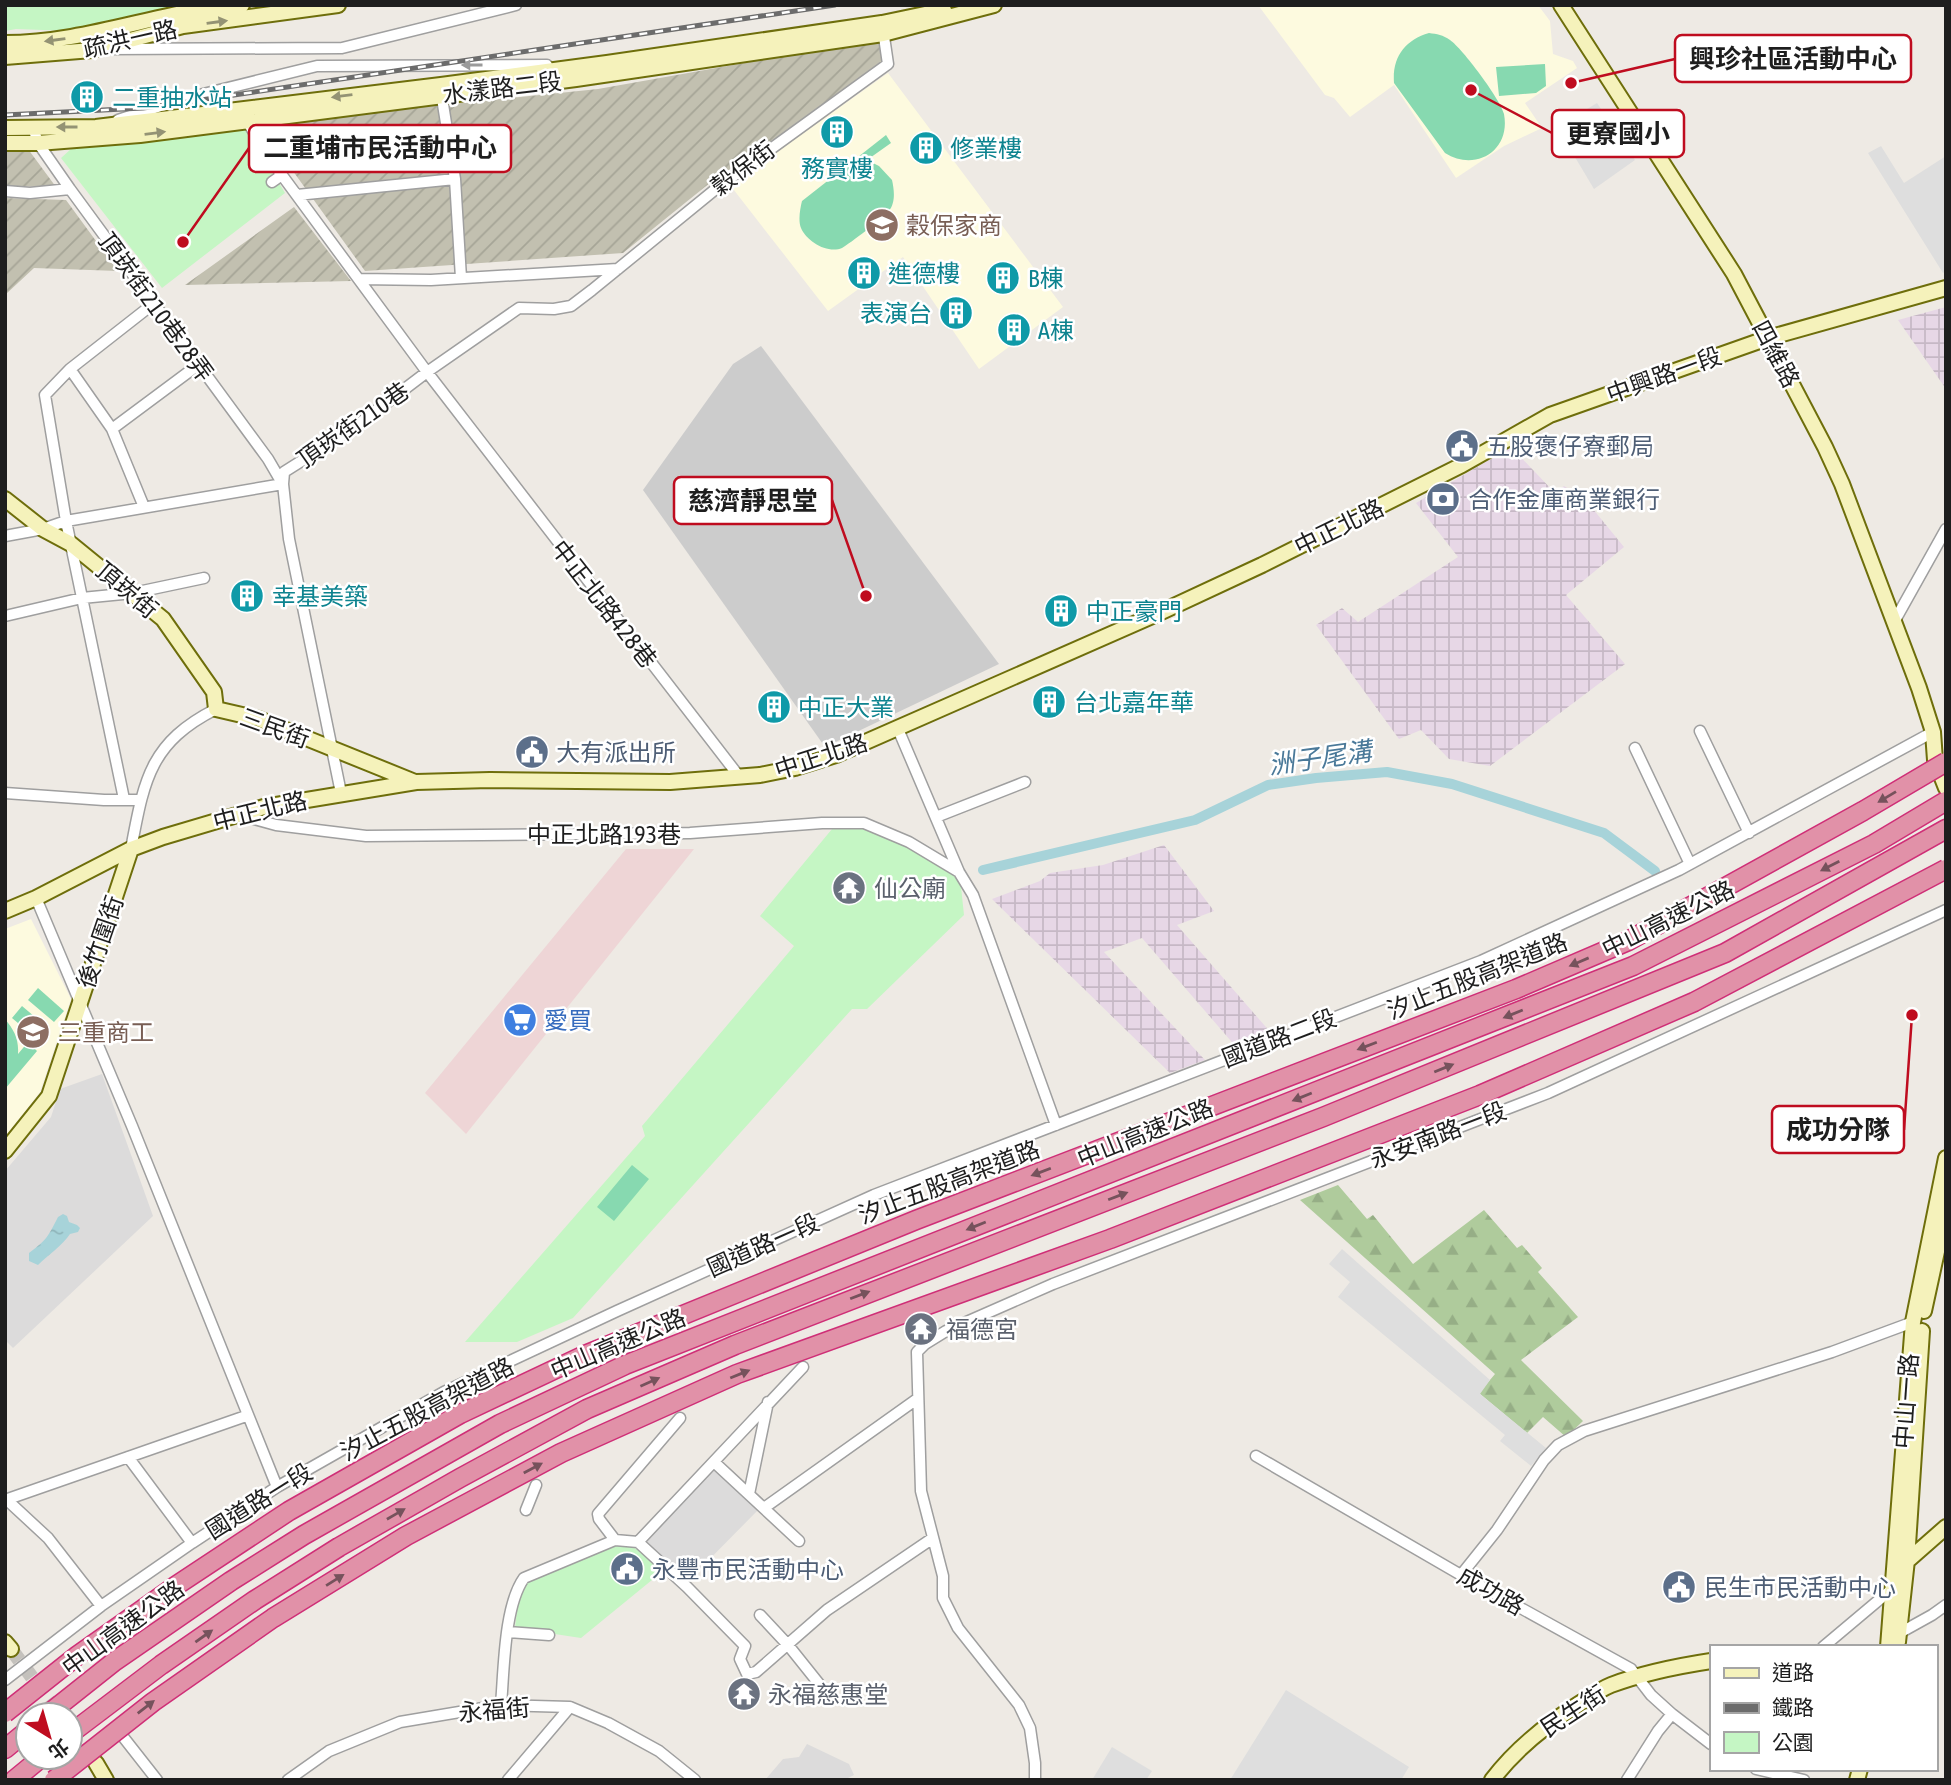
<svg xmlns="http://www.w3.org/2000/svg" width="1951" height="1785" viewBox="0 0 1951 1785" font-family="'Asap Condensed','Noto Sans TC',sans-serif">
	<defs>
		<pattern id="industrial-grid" width="8" height="8" patternUnits="userSpaceOnUse" patternTransform="scale(1.75)"><rect width="8" height="8" fill="#e7d7e6"/><path d="M0 4h8M4 0v8" fill="none" stroke="#c6b8c5"/></pattern>
		<pattern id="construction-furrows" width="10" height="10" patternUnits="userSpaceOnUse" patternTransform="scale(1.75)"><rect width="10" height="10" fill="#c2c0b0"/><path d="M-1 1l2-2M0 10L10 0M9 11l2-2" fill="none" stroke="#a6a597"/></pattern>
		<pattern id="forest-firs" width="22" height="20" patternUnits="userSpaceOnUse" patternTransform="scale(1.75)"><rect width="22" height="20" fill="#afcb9c"/><path d="M5 1l3.5 6h-7zM16 11l3.5 6h-7z" fill="#96ae86"/></pattern>
		<pattern id="water-ripples" width="26" height="14" patternUnits="userSpaceOnUse" patternTransform="scale(1.75)"><rect width="26" height="14" fill="#a7d3d9"/><path d="M2 4q2-2 4 0t4 0M15 11q2-2 4 0t4 0" fill="none" stroke="#8fb5ba"/></pattern>
	</defs>
	<rect width="100%" height="100%" fill="#eeeae4"/>
	<path fill="#dcdbdb" d="M102,1074L153,1216L13,1348L5,1340V1171L51,1117L60,1089Z
		M716,1465L762,1506L688,1581L645,1542Z
		M807,1744L849,1764L854,1775L844,1780H765L783,1759L799,1757Z"/>
	<path fill="#eed5d6" d="M626,849H694L466,1134L425,1093Z"/>
	<path fill="url(#industrial-grid)" d="M1946,307V389L1898,320Z
		M1511,447L1555,493L1564,486L1584,498L1624,547L1566,595L1625,664L1490,766L1449,759L1421,730L1399,739L1316,625L1342,608L1358,622L1458,557L1416,503Z
		M1164,845L1214,911L1177,925L1272,1034L1237,1048L1142,938L1104,952L1205,1060L1170,1073L992,899L1040,881L1050,873L1103,865Z"/>
	<path fill="#fdfadf" d="M1258,5H1538L1550,21L1553,54L1573,61L1577,68L1525,103L1542,128L1504,146L1456,178L1394,85L1350,117L1334,98L1325,95Z
		M888,73L1063,307L979,369L903,257L828,311L730,185Z
		M31,919L71,999L40,1092L5,1137V929Z"/>
	<path fill="#ccc" d="M761,346L999,664L825,747L643,490L733,364Z"/>
	<path fill="url(#construction-furrows)" d="M890,37L880,67L711,182L623,253L365,271L259,124L598,89Z
		M5,149H28L56,187L5,186Z
		M5,198L66,200L118,271L34,268L5,295Z
		M294,207L351,281L185,285Z"/>
	<path fill="url(#forest-firs)" d="M1338,1185L1367,1219L1373,1215L1413,1264L1484,1210L1517,1248L1522,1245L1542,1268L1538,1272L1578,1317L1521,1360L1583,1421L1566,1437L1543,1417L1527,1433L1479,1393L1495,1374L1300,1200Z"/>
	<path fill="#c5f6c4" d="M5,5H193L70,31L16,29L5,31Z
		M247,129L285,193L162,288L61,158L71,149Z
		M837,823L896,832L959,868L964,915L867,1009H852L573,1318L517,1342H465L645,1136L642,1126L794,946L760,916Z
		M621,1544C640,1547 650,1558 663,1571L581,1638L515,1628L519,1590L528,1582Z"/>
	<path fill="#87d9b0" d="M1429,33C1437,34 1443,35 1450,40C1462,48 1501,100 1504,114C1511,151 1475,172 1445,153L1394,83C1392,57 1405,40 1429,33Z
		M1545,64L1546,86L1536,93L1499,96L1496,67Z
		M886,135L891,143L867,160L879,166L892,180C894,189 896,202 889,211C885,217 849,244 842,248C828,254 807,242 801,228C798,221 800,209 802,201Z
		M38,988L64,1011L54,1022L28,1000Z
		M22,1006L48,1028L38,1040L12,1018Z
		M5,1019C14,1030 19,1039 18,1054L28,1042L37,1051L5,1089Z
		M632,1165L649,1179L614,1221L597,1207Z"/>
	<path fill="#dedede" d="M1597,103L1635,160L1594,189L1557,127Z
		M1881,146L1904,183L1946,156V271L1943,273L1868,153Z
		M1342,1249L1490,1380L1480,1394L1546,1448L1531,1466L1500,1441L1505,1435L1338,1297L1350,1282L1329,1264Z
		M1286,1690L1409,1767L1401,1780H1230Z
		M1112,1747L1152,1771L1146,1780H1092Z"/>
	<path fill="url(#water-ripples)" d="M63,1214L67,1216L69,1222L77,1225L80,1228L78,1232L70,1234C63,1245 48,1255 38,1265L29,1261V1253C48,1239 48,1236 58,1217Z"/>
	<g fill="none" stroke-linecap="round" stroke-linejoin="round">
		<path stroke="#a7d3d9" stroke-width="10" d="M983,870L1195,820L1268,785L1316,778L1387,772L1452,784L1604,833L1655,871"/>
		<path stroke="#c4c1bc" stroke-width="14" stroke-dasharray="14 7" stroke-linecap="butt" d="M11,1649L60,1715
			M70,1728L94,1761"/>
		<g stroke="#9f9f9f" stroke-width="13">
			<path id="street" d="M109,49L342,48L516,5
				M441,92L455,179L461,278
				M118,120L179,100L317,66L547,65
				M247,121L273,163L427,372L738,775
				M33,127L38,143L70,189L268,459L282,483
				M272,182L282,175
				M5,191L30,193L70,189
				M297,195L455,179
				M359,279L431,280L618,269
				M70,369L112,429
				M144,507L112,429L198,365
				M5,536L43,529L66,521L283,484
				M5,616L82,598L133,593L204,578
				M1894,622L1946,529
				M898,729L959,872L973,895L1056,1125
				M1700,731L1749,833
				M1635,748L1690,864
				M5,793L104,800H140
				M341,793L289,539L283,484L284,472L352,429L427,372L519,308L554,309L571,306L592,290L717,188L888,64L883,30
				M124,799L66,521L45,395L70,369L153,304
				M240,815L276,825L366,836L690,833L822,823H864L909,842L959,872
				M936,817L1025,782
				M131,849C144,781 149,743 216,709
				M36,898L132,1126L277,1487
				M1256,1456L1461,1575L1631,1669L1651,1695L1672,1714L1711,1744
				M128,1457L192,1543
				M714,1462L799,1541
				M749,1494L768,1402
				M5,1500L246,1416
				M7,1500L48,1538L101,1606
				M764,1508L917,1399
				M526,1510L536,1485
				M615,1540L599,1519L598,1514L680,1418
				M638,1542L803,1367
				M1461,1575L1497,1530L1544,1460L1558,1445L1584,1431L1832,1352L1913,1322
				M760,1615L788,1645L824,1690
				M508,1632L549,1635
				M1896,1635L1932,1615L1946,1605
				M1823,1647L1892,1589
				M5,1680L101,1606L192,1543L277,1487L444,1392L617,1311L874,1195L1481,961L1679,870L1933,732
				M501,1705C504,1670 504,1606 524,1578L615,1540L638,1542L687,1587L745,1646L740,1659L747,1674L756,1672L827,1610L933,1538
				M124,1738L157,1780
				M1756,1769L1804,1780
				M288,1780L329,1751L400,1722L501,1705L570,1707L608,1723L659,1751L695,1780
				M508,1780L570,1707
				M1035,1780V1763L1030,1728L1019,1705L958,1628L943,1598V1576L921,1491L917,1352L925,1344L946,1331L1053,1284L1548,1093L1946,910
				M1627,1780L1658,1731L1672,1714"/>
		</g>
		<g stroke="#6e6e0b" stroke-width="18">
			<path id="secondary" d="M1561,5L1734,274L1825,447L1842,484L1919,688L1933,732L1935,760L1946,788
				M5,43C63,43 116,27 172,15C195,10 219,8 242,5
				M5,57L92,50L183,26L338,5
				M5,128L96,127L441,85L607,63L882,23L944,10
				M5,143H38L140,135L576,79L883,34L994,5
				M5,499L43,529L71,544L163,619L214,692L216,709L259,719L415,782
				M5,911L36,898L131,849L163,837L264,807L416,782L490,780L670,782L760,775L795,768L836,755L1159,613L1262,565L1462,465L1550,415L1768,338L1946,288
				M5,1151L49,1096L131,849
				M1924,1311L1946,1210
				M1905,1563L1946,1527
				M5,1642L11,1649
				M1898,1642L1907,1560L1922,1331
				M1888,1647L1913,1322L1946,1158
				M96,1763L106,1780
				M1492,1780C1517,1747 1548,1723 1582,1702C1591,1696 1601,1689 1611,1685C1643,1673 1678,1666 1711,1661
				M1857,1780L1860,1769"/>
		</g>
		<g stroke="#cf2f77" stroke-width="21">
			<path id="highway" d="M47,1715L115,1661L231,1581L304,1535L500,1424L625,1365L1633,966L1874,844L1946,801
				M70,1734L161,1665L255,1600L339,1547L460,1478L587,1409L735,1345L1323,1117L1725,953L1946,829
				M5,1749L28,1730
				M14,1780L42,1757"/>
		</g>
		<use href="#street" stroke="#fff" stroke-width="10"/>
		<use href="#secondary" stroke="#f5f2bb" stroke-width="14"/>
		<use href="#highway" stroke="#e191a8" stroke-width="18"/>
		<g stroke="#6c6c6c" stroke-width="5">
			<path id="rail" d="M5,115L143,108L181,103L835,5"/>
		</g>
		<use href="#rail" stroke="#fff" stroke-width="2.5" stroke-dasharray="8" stroke-linecap="butt"/>
		<g stroke="#cf2f77" stroke-width="21" stroke-linecap="butt">
			<path id="highway-bridge" d="M5,1713L78,1655L174,1587L289,1511L460,1414L585,1355L916,1220L1516,989L1628,941L1863,811L1946,762
				M54,1780L153,1702L273,1618L406,1536L561,1453L737,1374L1110,1239L1480,1095L1694,1002L1946,869"/>
		</g>
		<use href="#highway-bridge" stroke="#e191a8" stroke-width="18"/>
	</g>
	<defs><path id="oneway-solid" d="M-6-.8H1V-3.2L6.5 0L1 3.2V.8H-6Z" transform="scale(1.75)"/></defs>
	<g fill="#949374">
		<use href="#oneway-solid" transform="translate(217 22) rotate(-8)"/>
		<use href="#oneway-solid" transform="translate(55 40) rotate(172)"/>
		<use href="#oneway-solid" transform="translate(342 96) rotate(173)"/>
		<use href="#oneway-solid" transform="translate(67 127) rotate(180)"/>
		<use href="#oneway-solid" transform="translate(155 133) rotate(-7)"/>
	</g>
	<use fill="#9a9a9a" href="#oneway-solid" transform="translate(472 65) rotate(180)"/>
	<g fill="#76525c">
		<use href="#oneway-solid" transform="translate(1887 797) rotate(149)"/>
		<use href="#oneway-solid" transform="translate(1830 866) rotate(153)"/>
		<use href="#oneway-solid" transform="translate(1579 962) rotate(157)"/>
		<use href="#oneway-solid" transform="translate(1513 1014) rotate(158)"/>
		<use href="#oneway-solid" transform="translate(1367 1046) rotate(159)"/>
		<use href="#oneway-solid" transform="translate(1444 1068) rotate(-22)"/>
		<use href="#oneway-solid" transform="translate(1302 1097) rotate(158)"/>
		<use href="#oneway-solid" transform="translate(1041 1172) rotate(159)"/>
		<use href="#oneway-solid" transform="translate(1118 1196) rotate(-21)"/>
		<use href="#oneway-solid" transform="translate(976 1226) rotate(158)"/>
		<use href="#oneway-solid" transform="translate(860 1295) rotate(-21)"/>
		<use href="#oneway-solid" transform="translate(740 1374) rotate(-22)"/>
		<use href="#oneway-solid" transform="translate(650 1382) rotate(-24)"/>
		<use href="#oneway-solid" transform="translate(533 1468) rotate(-28)"/>
		<use href="#oneway-solid" transform="translate(396 1514) rotate(-30)"/>
		<use href="#oneway-solid" transform="translate(335 1580) rotate(-32)"/>
		<use href="#oneway-solid" transform="translate(204 1636) rotate(-35)"/>
		<use href="#oneway-solid" transform="translate(146 1707) rotate(-38)"/>
	</g>
	<defs>
		<g id="building-disc" transform="scale(1.75)"><circle r="9.5" fill="#0f9aa8" stroke="#fff"/><path d="M-4-6H4V6H1V3H-1V6H-4ZM-2.5-4.3h1.7v1.8h-1.7ZM.8-4.3h1.7v1.8H.8ZM-2.5-1h1.7V.8h-1.7ZM.8-1h1.7V.8H.8Z" fill="#fff"/></g>
		<g id="school-disc" transform="scale(1.75)"><circle r="9.5" fill="#8d6e63" stroke="#fff"/><path d="M0-5L7-2L0 1L-7-2ZM-4 1L0 2.5L4 1V4Q0 6-4 4Z" fill="#fff"/></g>
		<g id="civic-disc" transform="scale(1.75)"><circle r="9.5" fill="#5c6f8a" stroke="#fff"/><path d="M-.6-6.5H3V-4.5H.6V-3L4-1V1h2V6H-6V1h2V-1L-.6-3ZM-1.2 2.5V6h2.4V2.5Z" fill="#fff"/></g>
		<g id="bank-disc" transform="scale(1.75)"><circle r="9.5" fill="#5c6f8a" stroke="#fff"/><path d="M-6-4H6V4H-6ZM0-2.3a2.3 2.3 0 1 0 0 4.6a2.3 2.3 0 1 0 0-4.6Z" fill="#fff"/></g>
		<g id="temple-disc" transform="scale(1.75)"><circle r="9.5" fill="#6b7280" stroke="#fff"/><path d="M0-6L5-2H3V0L6.5 2.5H4V6H1.5V3h-3V6H-4V2.5H-6.5L-3 0V-2H-5Z" fill="#fff"/></g>
		<g id="supermarket-disc" transform="scale(1.75)"><circle r="9.5" fill="#3f7fe0" stroke="#fff"/><path d="M-6-5.5h2.5l.6 2H6L4.5 2H-2.5L-4.4-4H-6ZM-1.5 3.2a1.3 1.3 0 1 0 .1 0ZM3 3.2a1.3 1.3 0 1 0 .1 0Z" fill="#fff"/></g>
	</defs>
	<g fill-rule="evenodd">
		<use href="#building-disc" x="87" y="97"/>
		<use href="#building-disc" x="837" y="132"/>
		<use href="#building-disc" x="926" y="148"/>
		<use href="#school-disc" x="882" y="225"/>
		<use href="#building-disc" x="864" y="273"/>
		<use href="#building-disc" x="1003" y="278"/>
		<use href="#building-disc" x="956" y="313"/>
		<use href="#building-disc" x="1014" y="330"/>
		<use href="#civic-disc" x="1462" y="446"/>
		<use href="#bank-disc" x="1443" y="499"/>
		<use href="#building-disc" x="247" y="596"/>
		<use href="#building-disc" x="1061" y="611"/>
		<use href="#building-disc" x="1049" y="702"/>
		<use href="#building-disc" x="774" y="707"/>
		<use href="#civic-disc" x="532" y="752"/>
		<use href="#temple-disc" x="849" y="888"/>
		<use href="#supermarket-disc" x="520" y="1020"/>
		<use href="#school-disc" x="33" y="1032"/>
		<use href="#temple-disc" x="921" y="1329"/>
		<use href="#civic-disc" x="627" y="1569"/>
		<use href="#civic-disc" x="1679" y="1587"/>
		<use href="#temple-disc" x="744" y="1694"/>
	</g>
	<g text-anchor="middle" dominant-baseline="central" stroke-width="5" stroke-linejoin="round" paint-order="stroke">
		<g font-size="24" fill="#1e1e1e" stroke="#fff">
			<text transform="translate(130 39) rotate(-13)">疏洪一路</text>
			<text transform="translate(502 88) rotate(-7)">水漾路二段</text>
			<text transform="translate(743 168) rotate(-37)">穀保街</text>
			<text transform="translate(156 307) rotate(54)">頂崁街210巷28弄</text>
			<text transform="translate(1776 354) rotate(62)">四維路</text>
			<text transform="translate(1664 375) rotate(-20)">中興路一段</text>
			<text transform="translate(353 425) rotate(-35)">頂崁街210巷</text>
			<text transform="translate(1339 527) rotate(-26)">中正北路</text>
			<text transform="translate(127 590) rotate(40)">頂崁街</text>
			<text transform="translate(604 604) rotate(52)">中正北路428巷</text>
			<text transform="translate(275 728) rotate(20)">三民街</text>
			<text transform="translate(821 756) rotate(-18)">中正北路</text>
			<text transform="translate(260 811) rotate(-14)">中正北路</text>
			<text x="604" y="834">中正北路193巷</text>
			<text transform="translate(1668 919) rotate(-26)">中山高速公路</text>
			<text transform="translate(100 942) rotate(-71)">後竹圍街</text>
			<text transform="translate(1477 976) rotate(-22)">汐止五股高架道路</text>
			<text transform="translate(1279 1038) rotate(-21)">國道路二段</text>
			<text transform="translate(1145 1133) rotate(-22)">中山高速公路</text>
			<text transform="translate(1438 1135) rotate(-21)">永安南路一段</text>
			<text transform="translate(949 1182) rotate(-21)">汐止五股高架道路</text>
			<text transform="translate(763 1245) rotate(-24)">國道路一段</text>
			<text transform="translate(618 1344) rotate(-23)">中山高速公路</text>
			<text transform="translate(1906 1401) rotate(-86)">中山一路</text>
			<text transform="translate(427 1409) rotate(-28)">汐止五股高架道路</text>
			<text transform="translate(259 1501) rotate(-32)">國道路一段</text>
			<text transform="translate(1491 1591) rotate(29)">成功路</text>
			<text transform="translate(123 1628) rotate(-36)">中山高速公路</text>
			<text transform="translate(494 1710) rotate(-5)">永福街</text>
			<text transform="translate(1573 1711) rotate(-33)">民生街</text>
		</g>
		<g font-size="24" fill="#0d838f" stroke="#fff" text-anchor="start">
			<text x="112" y="97">二重抽水站</text>
			<text x="950" y="148">修業樓</text>
			<text x="837" y="168" text-anchor="middle">務實樓</text>
			<text x="888" y="273">進德樓</text>
			<text x="1028" y="278">B棟</text>
			<text x="932" y="313" text-anchor="end">表演台</text>
			<text x="1038" y="330">A棟</text>
			<text x="272" y="596">幸基美築</text>
			<text x="1086" y="611">中正豪門</text>
			<text x="1074" y="702">台北嘉年華</text>
			<text x="798" y="707">中正大業</text>
		</g>
		<g font-size="24" fill="#785e54" stroke="#fff" text-anchor="start">
			<text x="906" y="225">穀保家商</text>
			<text x="58" y="1032">三重商工</text>
		</g>
		<g font-size="24" fill="#4e5e75" stroke="#fff" text-anchor="start">
			<text x="1486" y="446">五股褒仔寮郵局</text>
			<text x="1468" y="499">合作金庫商業銀行</text>
			<text x="556" y="752">大有派出所</text>
			<text x="652" y="1569">永豐市民活動中心</text>
			<text x="1704" y="1587">民生市民活動中心</text>
		</g>
		<g font-size="24" fill="#5b616d" stroke="#fff" text-anchor="start">
			<text x="874" y="888">仙公廟</text>
			<text x="946" y="1329">福德宮</text>
			<text x="768" y="1694">永福慈惠堂</text>
		</g>
		<g font-size="24" fill="#366cbe" stroke="#fff" text-anchor="start">
			<text x="544" y="1020">愛買</text>
		</g>
		<g font-size="26" font-style="italic" fill="#4a7999" stroke="#fff">
			<text transform="translate(1320 758) rotate(-8)">洲子尾溝</text>
		</g>
	</g>
	<path fill="none" stroke="#bf0c1f" stroke-width="2.5" d="M1571 83L1675 59M1471 90L1552 133M183 242L249 148M866 596L832 500M1912 1015L1904 1130"/>
	<g fill="#bf0c1f" stroke="#fff" stroke-width="2.5">
		<circle cx="1571" cy="83" r="7"/>
		<circle cx="1471" cy="90" r="7"/>
		<circle cx="183" cy="242" r="7"/>
		<circle cx="866" cy="596" r="7"/>
		<circle cx="1912" cy="1015" r="7"/>
	</g>
	<g fill="#fff" stroke="#bf0c1f" stroke-width="2.5">
		<rect x="1675" y="35" width="236" height="47" rx="7"/>
		<rect x="1552" y="110" width="132" height="47" rx="7"/>
		<rect x="249" y="125" width="262" height="47" rx="7"/>
		<rect x="674" y="477" width="158" height="47" rx="7"/>
		<rect x="1772" y="1106" width="132" height="47" rx="7"/>
	</g>
	<g font-size="26" text-anchor="middle" font-weight="bold" fill="#1e1e1e">
		<text x="1793" y="68">興珍社區活動中心</text>
		<text x="1618" y="143">更寮國小</text>
		<text x="380" y="157">二重埔市民活動中心</text>
		<text x="753" y="510">慈濟靜思堂</text>
		<text x="1838" y="1139">成功分隊</text>
	</g>
	<rect width="1951" height="1785" fill="none" stroke="#1e1e1e" stroke-width="14"/>
	<rect x="1710" y="1645" width="228" height="126" fill="#ffffff" stroke="#a5a5a5" stroke-width="2"/>
	<rect x="1724" y="1668" width="35" height="10" fill="#f5f2bb" stroke="#a5a5a5" stroke-width="2"/>
	<text x="1772" y="1680" font-size="21" fill="#1e1e1e">道路</text>
	<rect x="1724" y="1703" width="35" height="10" fill="#6c6c6c" stroke="#a5a5a5" stroke-width="2"/>
	<text x="1772" y="1715" font-size="21" fill="#1e1e1e">鐵路</text>
	<rect x="1724" y="1732" width="35" height="21" fill="#c5f6c4" stroke="#a5a5a5" stroke-width="2"/>
	<text x="1772" y="1750" font-size="21" fill="#1e1e1e">公園</text>
	<g transform="translate(49 1736) rotate(143)"><circle r="33" fill="#ffffff" stroke="#a5a5a5" stroke-width="2"/>
	<path d="M0-5L12 26L0 18L-12 26Z" fill="#bf0c1f"/>
	<text y="-10" font-size="19" font-weight="bold" text-anchor="middle" fill="#1e1e1e">北</text>
	</g>
</svg>
